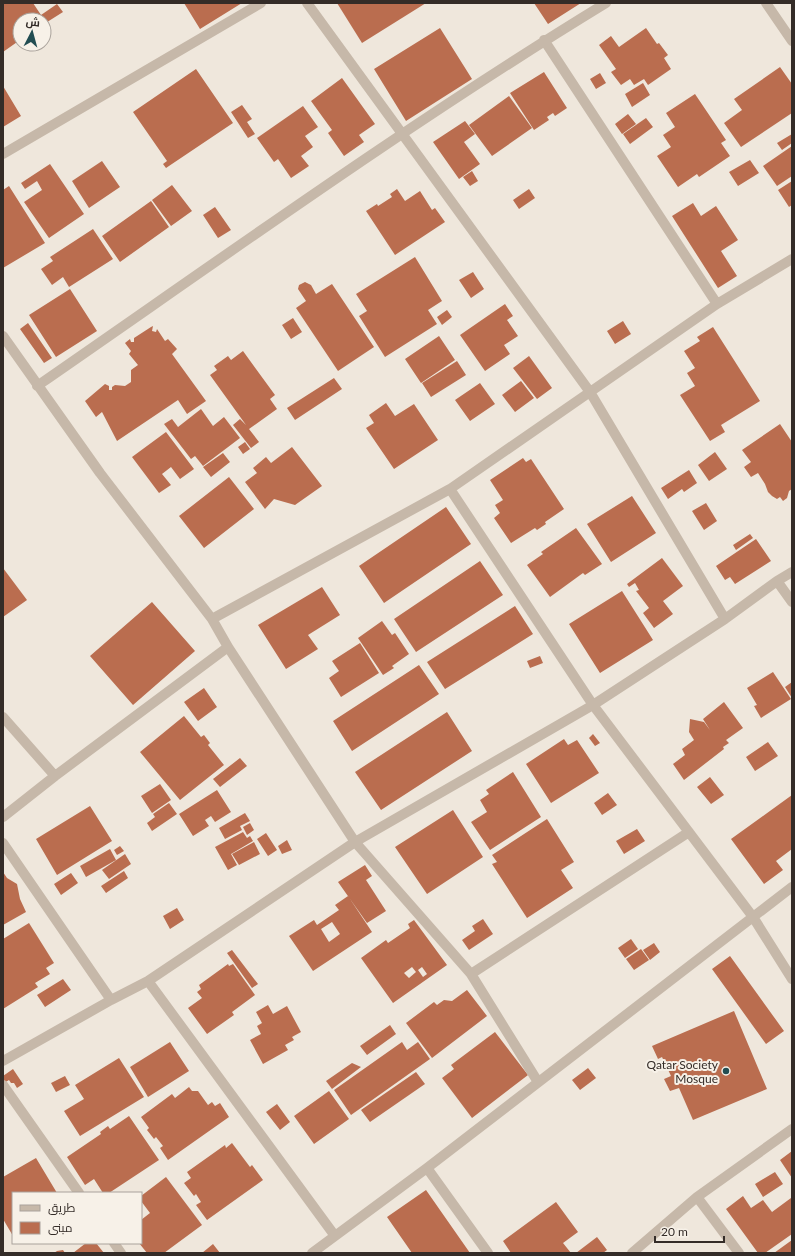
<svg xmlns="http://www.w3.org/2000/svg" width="795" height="1256" viewBox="0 0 795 1256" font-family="Lato,Cairo,sans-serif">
	<rect width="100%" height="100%" fill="#efe7dc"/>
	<path fill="#ba6d4f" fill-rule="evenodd" d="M3,3H33L41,15L57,4L63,12L44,24V20H20V40L3,52Z
		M184,3H242L200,29Z
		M337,3H426L362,43Z
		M534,3H581L548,24Z
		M440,28L472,79L406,121L374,69Z
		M646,28L657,44L659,43L668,55L664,58L671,69L648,85L644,79L634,85L630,79L621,85L611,72L616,69L599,45L611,36L619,47Z
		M780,67L792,84V113L741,147L724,123L742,110L734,99Z
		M196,69L233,123L166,168L163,164L167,161L133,112Z
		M544,72L567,108L555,116L553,113L547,117L549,120L534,130L510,93Z
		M600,73L606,83L596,89L590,79Z
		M342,78L375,124L359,135L364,142L344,156L328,133L332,130L311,101Z
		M643,83L650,95L632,107L625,94Z
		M3,86L21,116L3,127Z
		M695,94L726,140L721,143L730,156L699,177L697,174L678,187L657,156L671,147L663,135L675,127L666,113Z
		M509,96L532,128L492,156L469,125Z
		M242,105L252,119L247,122L255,134L248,138L231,112Z
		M303,106L318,127L305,136L313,147L301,156L309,166L291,178L278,159L274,162L257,138Z
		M628,114L636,124L622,134L615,124Z
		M646,118L653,127L630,144L623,134Z
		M465,121L475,134L464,142L480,164L459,179L433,142Z
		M792,134V143L782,150L777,143Z
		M792,146V176L777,186L763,166Z
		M750,160L759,173L738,186L729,172Z
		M102,161L120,187L89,208L72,181Z
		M50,164L84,214L49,238L24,202L42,190L37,181L25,189L21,183Z
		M472,171L478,181L470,186L463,177Z
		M792,181V205L789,207L778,190Z
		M172,185L192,211L171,226L152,200Z
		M9,186L45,243L3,268V190Z
		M397,189L405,201L420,191L432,210L435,208L445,222L395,255L366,211L377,204L378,206L392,197L390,194Z
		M529,189L535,198L519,209L513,200Z
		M151,201L169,227L120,262L102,236Z
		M693,203L701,216L716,206L738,240L721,251L737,276L718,288L672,216Z
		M215,207L231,230L218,238L203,215Z
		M93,229L113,259L69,287L63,277L52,285L41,269L53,261L50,257Z
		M415,257L442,301L428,310L437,324L385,357L359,316L367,311L356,294Z
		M473,272L484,289L471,298L459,280Z
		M305,282L311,285L316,294L332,284L374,347L338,371L296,308L306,301L298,289L299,285Z
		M70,289L97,331L56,357L29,315Z
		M505,304L513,316L507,320L518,336L504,345L510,354L485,371L460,335Z
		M447,310L452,317L442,325L437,317Z
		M293,318L302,332L291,339L282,325Z
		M623,321L631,334L615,344L607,331Z
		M28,323L52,358L44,363L20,329Z
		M153,326L152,331L156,332L157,329L165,341L168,339L177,349L172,354L206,401L187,414L178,400L117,441L102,412L96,417L85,401L105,384L109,386V390H112V387L115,385L125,386L131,382V370L138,365L129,354L131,351L125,343L130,339L131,342H134V338L151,327Z
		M713,327L760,401L721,425L725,432L710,441L680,395L695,386L687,373L695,368L684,351L700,341L697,337Z
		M439,336L455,360L421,383L405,359Z
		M243,351L275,395L270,399L277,409L249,429L259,442L251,448L233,425L240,419L246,425L210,375L217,370L214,366L228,356L231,360Z
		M529,356L552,388L537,399L513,368Z
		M457,361L466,375L431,397L422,383Z
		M334,378L342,389L295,420L287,408Z
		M521,381L534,398L515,412L502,395Z
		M480,383L495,404L470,421L455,400Z
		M386,403L395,416L414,404L438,440L394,469L366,428L374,423L369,415Z
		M201,409L213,426L224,417L240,438L203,466L195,456L191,459L164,424L172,419L178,427Z
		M780,424L792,442V489L789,491L787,498L783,501L780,497L777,499L772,496L768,492L765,484L758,473L751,477L744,467L751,462L742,450Z
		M166,432L194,469L180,479L171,467L162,474L171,485L159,493L132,457Z
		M245,442L250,449L243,454L238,447Z
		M292,447L322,486L295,505L274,499L265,509L245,482L257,473L253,468L266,457L271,463Z
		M715,452L727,469L709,481L698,465Z
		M223,453L230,462L211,477L203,467Z
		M523,458L526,462L531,459L564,509L545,522L546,524L537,530L535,528L511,543L494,518L500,513L495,505L503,500L490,480Z
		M689,470L697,483L684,492L682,489L668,499L661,488Z
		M229,477L254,509L204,548L179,516Z
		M632,496L656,533L611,562L587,524Z
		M706,503L717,521L704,530L692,511Z
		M446,507L471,544L384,603L359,566Z
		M576,528L602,564L585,575L583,573L550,597L527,565L543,554L541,552Z
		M750,534L753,538L736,550L733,545Z
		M756,539L771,561L735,584L730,577L725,580L716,566Z
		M662,558L683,586L663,601L673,614L654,628L643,613L649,608L636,591L639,590L635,583L629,587L627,584Z
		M480,561L503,595L416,652L394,619Z
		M3,568L27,600L3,617Z
		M322,587L340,615L308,635L318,649L286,669L258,625Z
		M622,591L653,640L600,673L569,624Z
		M152,602L195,651L133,705L90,656Z
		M515,606L533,634L445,689L427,662Z
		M382,621L392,635L395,633L409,654L392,666L394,668L383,675L358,638Z
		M360,643L379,673L341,697L329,678L339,671L332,661Z
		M540,656L543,663L530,668L527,661Z
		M419,665L439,694L352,751L333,721Z
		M773,672L791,699L761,718L754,706L757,705L747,688Z
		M792,682V698L785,687Z
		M204,688L217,707L198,721L184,702Z
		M724,702L743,728L726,740L729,743L723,747L724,749L684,780L673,764L685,755L682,749L694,740L689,732L690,719L704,722L710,730L703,719Z
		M447,712L472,751L381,810L355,772Z
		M184,716L201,737L204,735L210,743L208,745L224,765L180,800L140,752Z
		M593,734L600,743L595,746L589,738Z
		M564,739L568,745L577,740L599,773L551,803L526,764Z
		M768,742L778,756L755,771L746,757Z
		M240,758L247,766L220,787L213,779Z
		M513,772L541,817L490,850L471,822L487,812L480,800L489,794L486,790Z
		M710,777L724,795L711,804L697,787Z
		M160,784L171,800L152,813L141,796Z
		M217,790L231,812L215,822L211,816L205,820L209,826L193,836L179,814Z
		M608,793L617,805L602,815L594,803Z
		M792,795V849L776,861L783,870L764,884L731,839Z
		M169,803L177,814L152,831L147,823L155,817L153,814Z
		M90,806L112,841L57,875L36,839Z
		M453,810L483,857L427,894L395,847Z
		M245,813L250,821L240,826L242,830L225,839L219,828Z
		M547,819L574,862L561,870L573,888L527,918L492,864L497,862L492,855Z
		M250,823L254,830L247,835L243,827Z
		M637,829L645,841L624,854L616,841Z
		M243,832L247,838L250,836L253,841L231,854L237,865L228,870L215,847Z
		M266,833L277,850L268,856L257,839Z
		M287,840L292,850L282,854L278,846Z
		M254,842L260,854L239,865L232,854Z
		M120,846L124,851L117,855L114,850Z
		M110,849L116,860L86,877L80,866Z
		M125,854L131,864L109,879L102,870Z
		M365,865L372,876L366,880L386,911L367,923L338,882Z
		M124,871L128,878L106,893L101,886Z
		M3,872L7,878L17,884L20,899L26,912L3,925Z
		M71,873L78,883L61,895L54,884Z
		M348,896L372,932L313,971L289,936L314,920L317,925L339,910L335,905ZM332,922L340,934L329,942L321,929Z
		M177,908L184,920L170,929L163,916Z
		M483,919L493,934L469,950L462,940L475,931L472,926Z
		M414,920L447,965L393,1003L361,958L386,940L388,943L410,928L408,924ZM412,967L416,972L409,978L404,973ZM422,967L427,974L423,977L418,970Z
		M29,923L54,963L46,968L50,974L35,983L38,987L3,1009V939Z
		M631,939L638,949L625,958L618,948Z
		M654,943L660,952L650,960L643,950Z
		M641,949L649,960L634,970L626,959Z
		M232,950L258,984L252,988L227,953Z
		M730,956L784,1031L766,1044L712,969Z
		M228,964L229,966L233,964L255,995L232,1012L234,1015L207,1034L188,1008L202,998L197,992L201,989L199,985Z
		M63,979L71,990L45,1007L37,995Z
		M467,990L487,1016L432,1058L406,1023L434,1002L437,1005L444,1000L452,1001Z
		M268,1005L273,1014L287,1006L301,1032L292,1037L294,1040L285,1045L288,1050L263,1064L250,1040L261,1034L257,1026L262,1023L256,1012Z
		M734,1011L767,1089L693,1120L679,1088L670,1091L664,1079L671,1076L662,1057L658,1059L652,1046Z
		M390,1025L396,1034L367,1055L360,1046Z
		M495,1032L528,1075L472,1118L442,1078L454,1069L451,1065Z
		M170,1042L189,1071L148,1097L130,1067Z
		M402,1042L407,1050L418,1042L430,1059L351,1115L334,1090Z
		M119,1058L144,1097L80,1136L64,1111L84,1099L75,1085Z
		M352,1063L361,1067L332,1089L326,1081Z
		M588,1068L596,1078L580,1090L572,1080Z
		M13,1069L23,1084L17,1088L14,1083H11L9,1080L4,1083L3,1081V1076Z
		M416,1072L425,1084L370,1122L361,1110Z
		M65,1076L70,1085L56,1092L51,1083Z
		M189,1087L192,1091H198L208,1105L212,1102L215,1106L220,1103L229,1117L168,1160L160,1148L163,1146L156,1137L154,1139L147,1130L149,1128L141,1117L172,1094L175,1098Z
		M329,1091L349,1119L314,1144L294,1116Z
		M277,1104L290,1122L280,1130L266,1112Z
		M129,1116L159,1160L109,1193H103L94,1179L85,1185L67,1157L101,1134L100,1132L108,1126L110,1129Z
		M232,1143L250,1167L252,1165L263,1180L207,1220L196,1205L201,1202L196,1194L194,1196L184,1183L191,1178L187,1172L225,1145L226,1148Z
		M792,1151V1178L780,1160Z
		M36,1158L57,1193H13V1236L3,1219V1177Z
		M775,1172L783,1184L763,1197L755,1184Z
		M166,1177L202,1225L164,1253H147L139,1243H141V1220L150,1213L141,1201V1196Z
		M426,1190L470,1253H412L387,1217Z
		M743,1196L751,1208L763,1200L772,1212L791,1198L792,1234L765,1253H758L726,1209Z
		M556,1202L578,1232L563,1243L571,1253H552L551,1252L549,1253H511L503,1241Z
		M597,1237L607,1250L603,1253H576Z
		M792,1240V1253H774Z
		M86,1243H96L104,1253H73Z
		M213,1244L220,1253H202Z
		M63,1250L65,1253H54L57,1251Z"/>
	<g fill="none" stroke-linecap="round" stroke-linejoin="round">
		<path stroke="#c6b8a9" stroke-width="10" d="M307,3L590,392L725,619
			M766,3L792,41
			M544,40L717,304
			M3,154L261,3
			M3,336L100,473L212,619L228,647L355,842L471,974L538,1082
			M37,386C225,256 411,122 606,3
			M450,489L593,705L753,917L792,979
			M777,581L792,602
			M212,619L450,489L590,392L717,304L792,259
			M3,717L55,776
			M3,817L55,776L228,647
			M3,843L111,1000
			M471,974L689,832
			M148,981L335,1236
			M3,1061L111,1000L148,981L355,842L593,705L725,619L777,581L792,572
			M3,1085L79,1193
			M427,1168L488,1253
			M697,1197L739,1253
			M114,1243L121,1253
			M312,1253L427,1168L792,887
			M632,1253L697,1197L792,1129"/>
	</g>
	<circle fill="#224d52" stroke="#f7f1e8" stroke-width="1.5" cx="726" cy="1071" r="4"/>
	<g text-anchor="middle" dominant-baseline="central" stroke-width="4" stroke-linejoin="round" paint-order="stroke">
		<g font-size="12" fill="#342c28" stroke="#f7f1e8" text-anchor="end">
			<text x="718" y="1064">Qatar Society<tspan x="718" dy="14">Mosque</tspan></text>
		</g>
	</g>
	<rect width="795" height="1256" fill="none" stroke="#342c28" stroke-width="8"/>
	<rect x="12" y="1192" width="130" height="52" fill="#f7f1e8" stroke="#a9a29b"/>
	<rect x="20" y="1205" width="20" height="6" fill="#c6b8a9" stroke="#a9a29b"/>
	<text x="48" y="1212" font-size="12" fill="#342c28">طريق</text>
	<rect x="20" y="1222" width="20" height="12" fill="#ba6d4f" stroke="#a9a29b"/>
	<text x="48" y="1232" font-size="12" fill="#342c28">مبنى</text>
	<g transform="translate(32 32) rotate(6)"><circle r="19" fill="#f7f1e8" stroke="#a9a29b"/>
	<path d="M0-3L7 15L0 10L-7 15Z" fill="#224d52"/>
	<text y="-6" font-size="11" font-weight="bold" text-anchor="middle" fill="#342c28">ش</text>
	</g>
	<path d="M655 1236v6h69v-6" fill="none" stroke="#342c28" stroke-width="2"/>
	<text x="661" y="1236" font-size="12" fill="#342c28" stroke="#f7f1e8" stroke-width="3" paint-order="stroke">20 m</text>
</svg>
